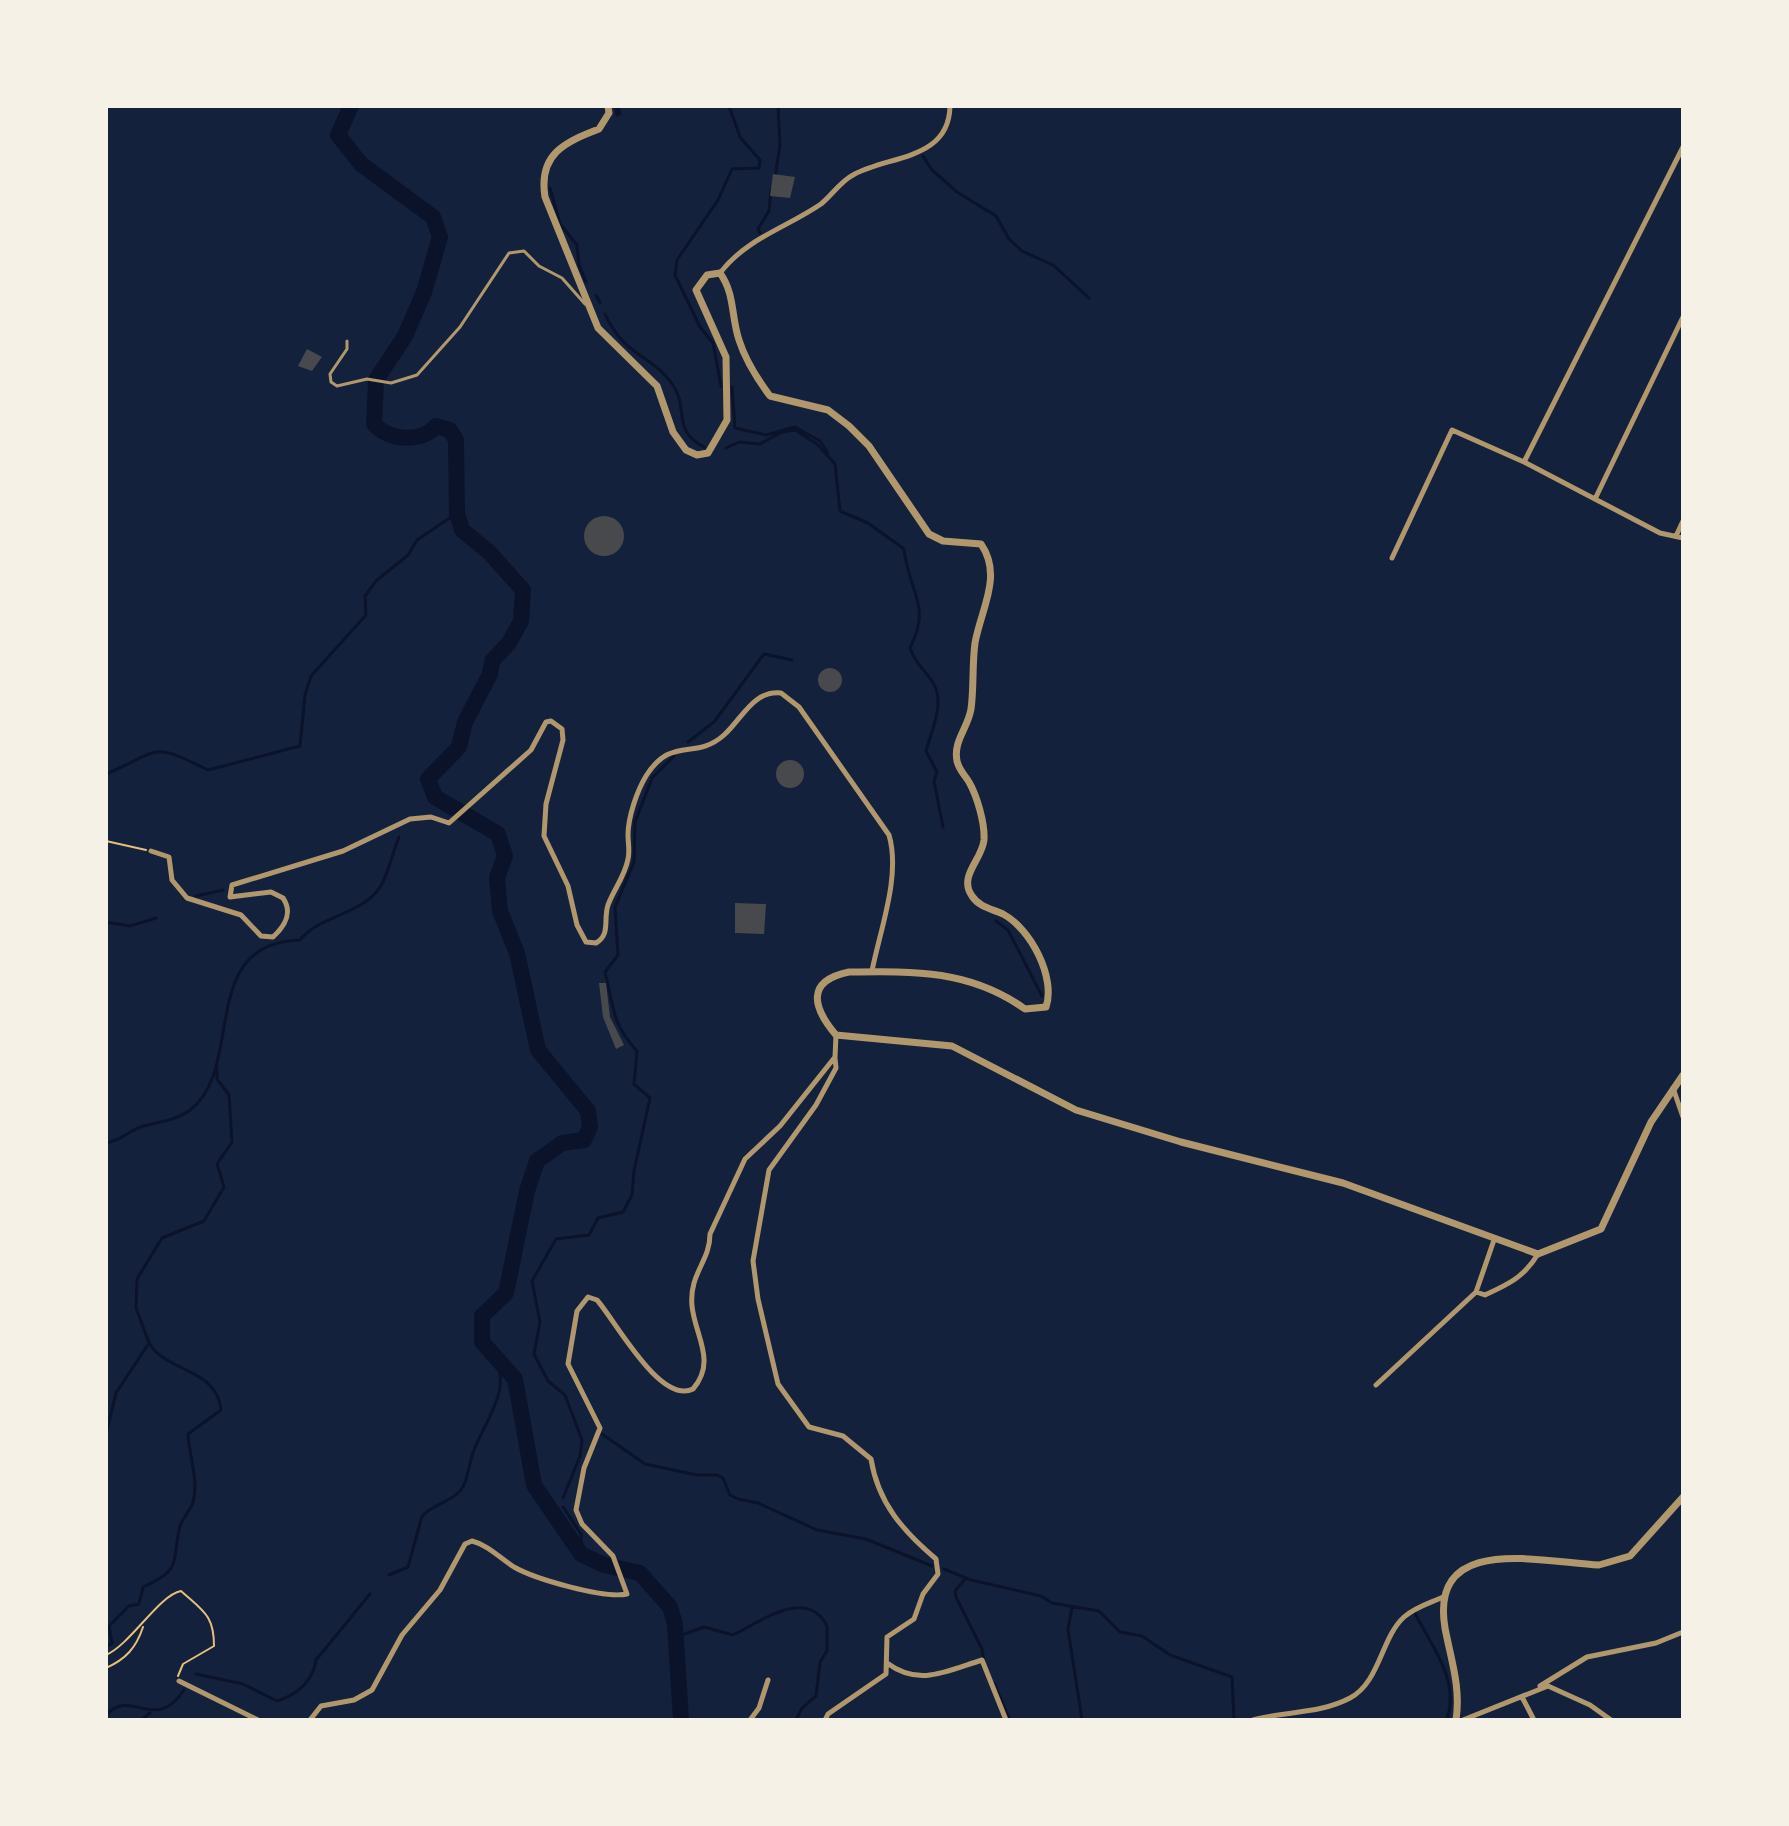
<svg xmlns="http://www.w3.org/2000/svg" width="1789" height="1826" viewBox="0 0 1789 1826" font-family="'Exo 2',sans-serif">
	<rect width="100%" height="100%" fill="#14213d"/>
	<g fill="none" stroke-linecap="round" stroke-linejoin="round">
		<path stroke="#0b132b" stroke-width="3" d="M616,106L617,115
			M618,106L620,114
			M923,156L932,170L957,192L996,216L1009,239L1022,251L1053,265L1089,298
			M775,178L780,145L778,106
			M550,188L560,224L577,245L579,265L586,282
			M760,233L758,229L769,211L771,189
			M596,295L600,303
			M605,314C625,358 652,354 673,385C689,408 671,430 704,447
			M721,386L713,343L700,327L675,275L677,260L718,200L732,169L759,168L760,160L740,137L729,106
			M732,387L735,428L766,435L795,427L820,441L828,453
			M726,448L739,442L760,444L782,432L795,430L817,444L835,464L840,511L868,523L904,549C909,594 932,604 910,648C915,663 923,668 932,681C946,701 932,729 926,751L937,772L934,781L943,827
			M688,742L714,722L764,654L792,660
			M106,774C162,750 150,741 208,770L300,746L305,695L311,676L366,615L365,596L376,581L408,555L417,540L457,513
			M196,896L223,890
			M996,921L1008,930L1042,996
			M106,922L130,926L156,918
			M106,1143C124,1140 130,1129 144,1126C159,1122 177,1120 190,1110C246,1068 196,943 300,940C321,914 365,915 382,884C389,870 393,852 399,837
			M106,1434L116,1393L149,1343L136,1308L137,1279L162,1238L204,1221L224,1187L217,1164L232,1142L229,1095L217,1079V1067
			M602,1434L645,1464L697,1475H717L723,1478L730,1495L738,1499L758,1503L817,1530L866,1539L932,1566
			M563,1498L580,1456L582,1440L565,1395L548,1381L534,1354L540,1322L532,1281L556,1239L589,1235L598,1218L623,1212L632,1195L634,1171L650,1098L634,1084L637,1051C611,1023 614,1007 605,972L618,955L615,907L634,862L635,822L652,778L674,756
			M563,1507L581,1534V1554
			M944,1569L971,1580L1041,1596L1052,1603L1099,1611L1120,1632L1142,1636L1170,1655L1232,1677L1234,1720
			M389,1575L408,1567L422,1516C432,1505 448,1503 459,1492C468,1483 469,1462 474,1450C484,1423 511,1391 496,1361
			M965,1579L955,1591L956,1597L982,1649L984,1662
			M1072,1607L1068,1629L1082,1720
			M1415,1613C1432,1648 1460,1679 1447,1720
			M674,1638L704,1627L733,1635C760,1622 807,1586 827,1626V1651L820,1662L816,1696L802,1708L796,1720
			M106,1647L112,1643L109,1626L129,1606L139,1604L143,1587C181,1570 172,1565 179,1530C180,1520 190,1512 193,1502C199,1481 189,1455 188,1434L221,1410C217,1368 167,1373 149,1343
			M196,1674L243,1684L277,1701C296,1695 313,1682 316,1660L370,1594
			M994,1683L1010,1720
			M106,1715C132,1687 155,1734 184,1690
			M141,1720L150,1713"/>
		<path stroke="#0b132b" stroke-width="16" d="M351,106L338,135L361,164L433,217L440,237L424,292L405,336L376,380L374,424C390,441 421,443 436,426L450,430L456,440L457,513L462,530L489,552L523,590L521,621L509,643L492,661L490,674L465,722L459,747L428,779L435,797L498,834L505,856L497,878L500,911L517,953L538,1050L588,1111L590,1127L584,1140L562,1143L537,1161L527,1191L506,1293L482,1316V1342L515,1379L534,1485L581,1554L604,1565L640,1573L670,1607L675,1624L681,1720"/>
	</g>
	<path fill="#48494c" d="M773,174L795,177L790,198L770,196Z
		M307,349L322,357L312,371L298,366Z
		M584 536a20 20 0 1 1 40 0a20 20 0 1 1-40 0Z
		M818 680a12 12 0 1 1 24 0a12 12 0 1 1-24 0Z
		M776 774a14 14 0 1 1 28 0a14 14 0 1 1-28 0Z
		M735,903L766,904L764,934L735,933Z
		M599,983H606L610,1017L624,1045L616,1049L603,1017Z"/>
	<g fill="none" stroke-linecap="round" stroke-linejoin="round">
		<path stroke="#e5c07b" stroke-width="2" d="M106,841L146,850
			M106,1655C131,1644 159,1595 181,1591C203,1611 214,1615 214,1646L183,1664L178,1676
			M106,1668C126,1659 136,1648 143,1627"/>
		<path stroke="#b1986c" stroke-width="3" d="M347,341V349L330,374L331,382L337,386L367,379L391,383L417,375L460,327L509,253L524,251L539,266L562,278L585,304"/>
		<path stroke="#b1986c" stroke-width="5" d="M720,273C747,238 786,228 821,204C832,195 841,181 853,175C888,155 949,161 950,106
			M1524,462L1683,147
			M1595,499L1683,317
			M1676,536L1683,521
			M1392,558L1452,430L1524,462L1660,533L1683,538
			M151,851L169,857L172,880L187,898L241,915L261,936L273,937C285,926 293,913 283,898L271,892L230,897L232,885L343,851L410,819L431,817L449,823L531,750L546,722L551,721L562,729L563,740L546,804L544,836L568,886L577,925L586,942L596,943C611,934 603,920 608,905C614,889 625,876 628,859C630,851 628,843 628,835C628,817 637,791 646,776C672,735 695,761 724,735C742,719 753,690 781,693L799,707L889,835C901,876 880,930 872,971
			M1673,1088L1683,1117
			M1476,1292L1485,1295C1509,1284 1524,1277 1538,1254
			M1376,1385L1476,1292L1494,1240
			M887,1663C919,1687 947,1671 982,1660L1006,1720
			M179,1681L258,1720
			M1540,1686L1587,1657L1656,1643L1683,1632
			M1522,1697L1534,1720
			M310,1720L321,1706L354,1700L372,1690L402,1635L440,1590L465,1544L472,1541C488,1545 500,1558 514,1567C535,1579 604,1599 627,1594L613,1556L582,1524L576,1510L584,1468L600,1428L568,1364L577,1311L588,1297L597,1300C615,1320 660,1405 693,1389C717,1361 695,1336 692,1306C689,1273 710,1262 710,1234L745,1159L780,1126L835,1057L836,1035
			M750,1720L759,1708L768,1680
			M825,1720L828,1714L886,1674L887,1637L914,1619L923,1594L938,1574L936,1559C903,1531 878,1503 871,1459L843,1436L809,1427L778,1384L758,1299L753,1261L769,1170L816,1105L836,1068L835,1058
			M1253,1720C1285,1711 1320,1714 1350,1698C1380,1682 1381,1638 1404,1617C1415,1607 1430,1603 1443,1597
			M1463,1720L1548,1686L1590,1705L1611,1720"/>
		<path stroke="#b1986c" stroke-width="7" d="M608,106L609,113L599,129C565,142 538,154 545,197L598,328L657,386L673,432L686,450L697,455L708,453L727,420L726,357L696,290L707,275L720,273C735,294 731,316 739,340C745,359 758,380 770,396L828,410L849,426L869,446L929,534L943,541L981,544C1003,576 981,609 975,643C972,665 974,688 971,709C968,728 953,741 957,761C959,770 964,774 969,782C977,796 985,823 984,840C982,860 958,876 972,896C979,907 992,909 1003,914C1031,929 1056,978 1046,1007L1025,1009C970,970 915,971 849,972C805,981 813,1008 836,1035L952,1046L1076,1110L1181,1142L1343,1183L1538,1254L1601,1229L1651,1122L1683,1075
			M1456,1720C1461,1687 1451,1660 1445,1628C1429,1533 1540,1562 1599,1565L1630,1556L1683,1497"/>
	</g>
	<rect width="1789" height="1826" fill="none" stroke="#f6f1e7" stroke-width="216"/>
</svg>
